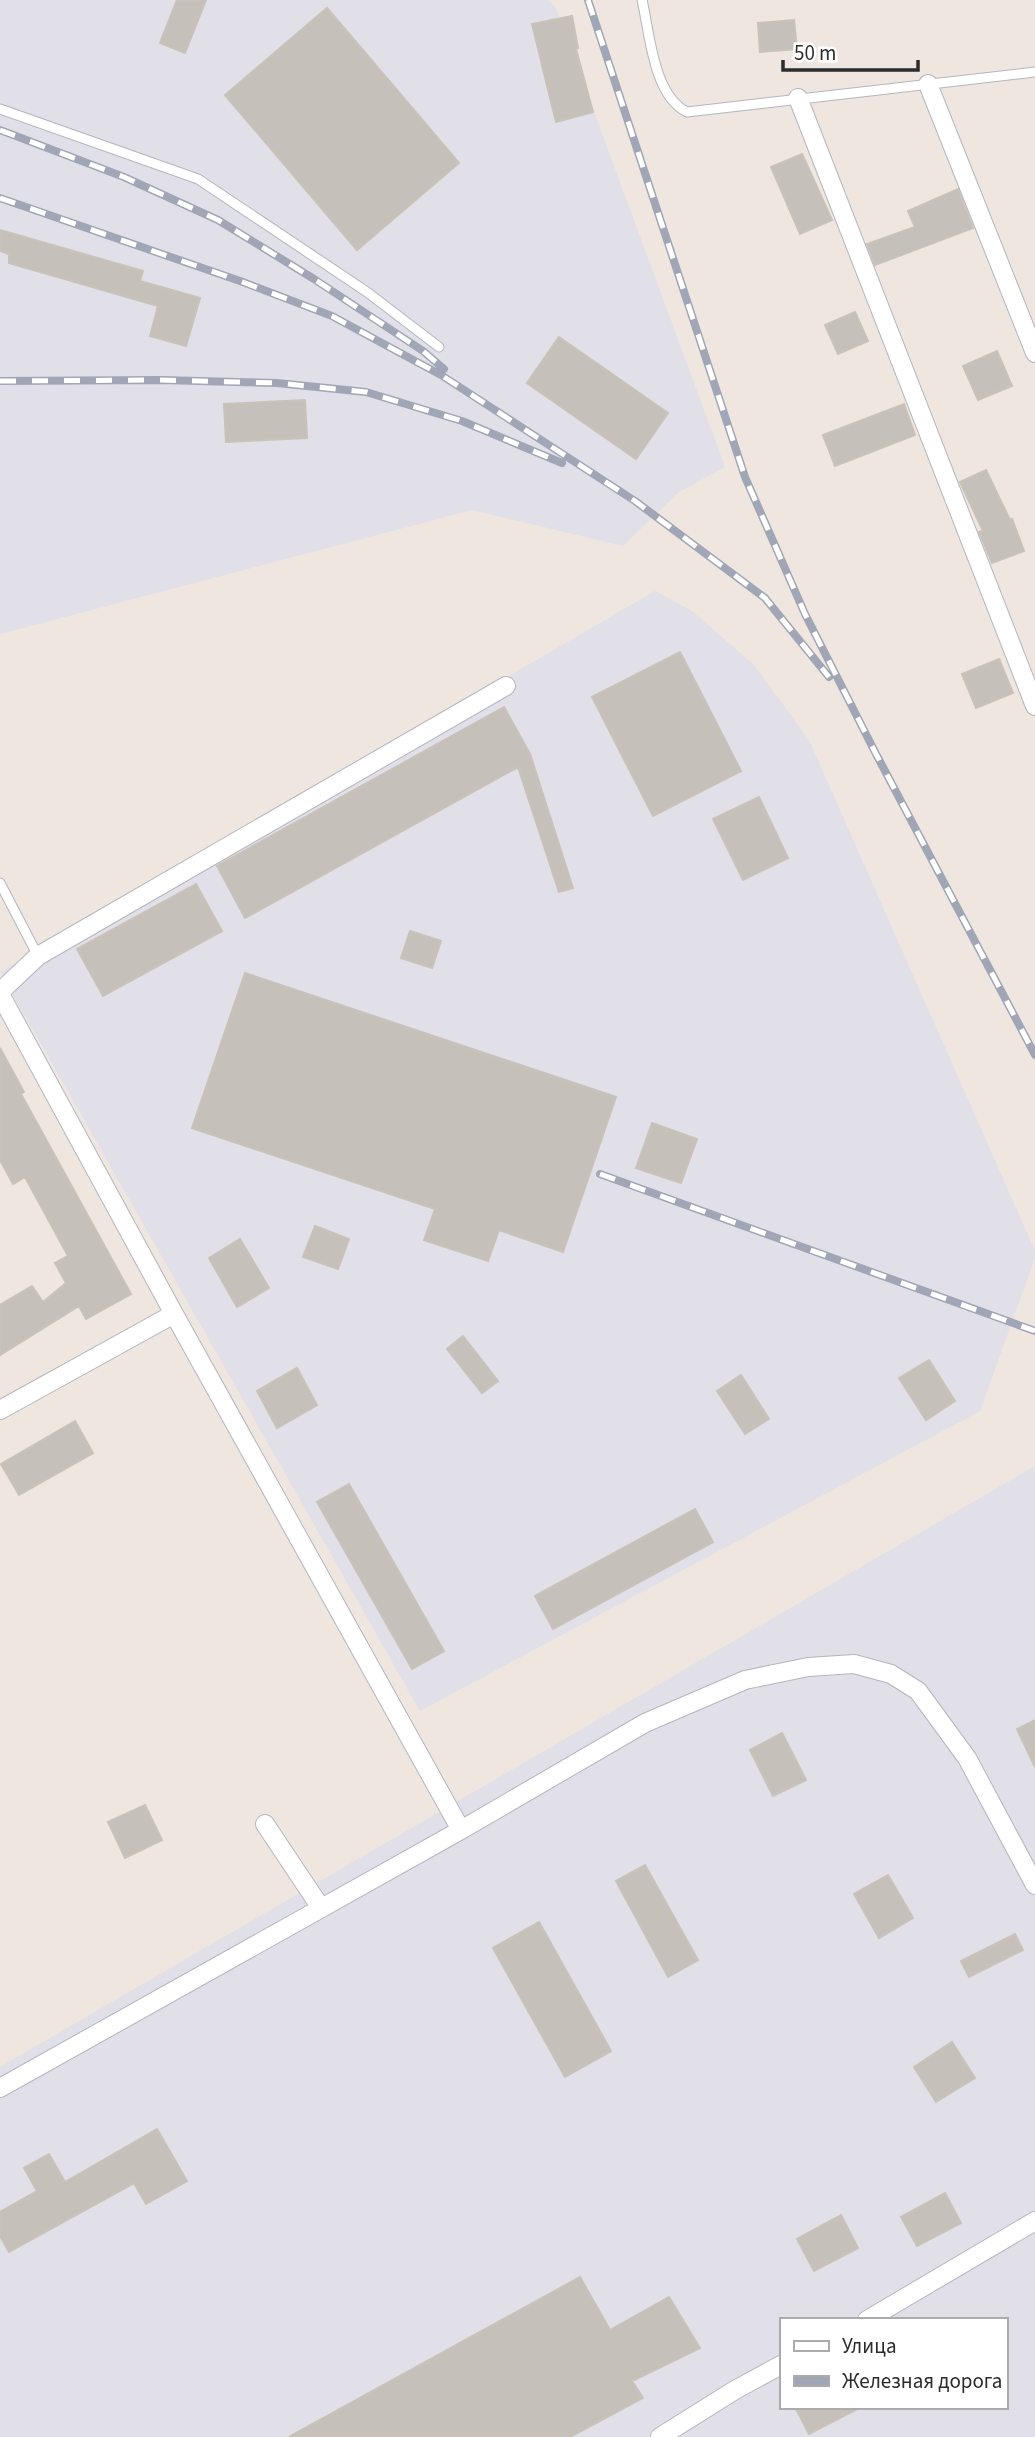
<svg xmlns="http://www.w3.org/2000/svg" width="1035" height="2437" viewBox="0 0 1035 2437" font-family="'Source Sans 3',sans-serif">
	<rect width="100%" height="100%" fill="#eee6df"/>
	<path fill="#e1dfe7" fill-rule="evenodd" d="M0,0H547L555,6L725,467L679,492L623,546L472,510L0,634Z
		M655,591L692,611L754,665L809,740L1035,1251V1258L980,1411L420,1711L0,972Z
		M1035,1466V2437H0V2067ZM781,2320H1005V2407H781Z"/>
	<path fill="#c6c0bb" stroke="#c9c2b8" stroke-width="2" d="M177,0H206L185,53L160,43Z
		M327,8L459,163L357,250L225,95Z
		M572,16L578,48L576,49L593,112L556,122L532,24Z
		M794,20L797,49L760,52L758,23Z
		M802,154L832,220L800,234L771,167Z
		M958,189L973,228L875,265L867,244L915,227L908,211Z
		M0,230L143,271L140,281L200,298L186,346L150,336L158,306L9,263V254L0,251Z
		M855,312L868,341L838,354L825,325Z
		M559,337L668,413L636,459L527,383Z
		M997,351L1012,386L978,400L963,366Z
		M305,400L307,438L226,442L224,404Z
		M904,404L915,435L835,466L823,435Z
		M986,470L1010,520L1012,519L1024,551L992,563L979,532L983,531L960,482Z
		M680,652L741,771L653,816L592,697Z
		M999,659L1013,693L976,708L962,674Z
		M504,707L530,754L573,888L559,892L518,767L245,918L217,866Z
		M759,797L788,858L743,880L713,819Z
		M196,884L222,931L103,996L77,949Z
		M410,931L441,941L432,968L401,958Z
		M245,973L616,1097L563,1252L499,1230L488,1261L424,1240L435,1209L192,1128Z
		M0,1048L24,1092L21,1094L131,1294L86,1319L79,1306L0,1355V1305L32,1286L43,1302L66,1283L55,1263L68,1256L25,1177L13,1184L0,1160Z
		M652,1123L697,1139L681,1183L636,1168Z
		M315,1226L349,1239L338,1269L303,1257Z
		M240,1239L269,1288L237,1307L209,1258Z
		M463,1336L498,1381L482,1393L447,1349Z
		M929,1360L955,1401L926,1420L899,1378Z
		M297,1368L317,1405L277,1428L257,1391Z
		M741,1375L769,1419L745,1434L717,1391Z
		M75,1421L93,1453L19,1495L1,1464Z
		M349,1484L444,1651L412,1669L317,1502Z
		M695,1509L713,1542L553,1629L535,1596Z
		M1035,1720V1767L1017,1729Z
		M782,1733L806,1780L773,1796L750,1750Z
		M145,1805L162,1840L125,1858L108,1822Z
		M645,1865L698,1960L668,1977L616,1881Z
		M888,1875L913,1918L879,1938L854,1894Z
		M539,1922L611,2051L565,2077L493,1948Z
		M1015,1934L1023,1950L969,1977L961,1961Z
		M952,2042L975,2078L936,2102L914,2067Z
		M157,2129L187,2181L146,2204L134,2183L9,2252L0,2236V2212L37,2191L24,2168L49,2154L65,2182Z
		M945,2193L961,2223L917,2246L901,2217Z
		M841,2215L858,2248L814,2271L797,2239Z
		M580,2277L610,2330L669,2297L700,2348L632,2381L643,2398L570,2437H289Z
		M795,2407H861L809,2434Z"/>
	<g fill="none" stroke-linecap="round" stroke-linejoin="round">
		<g stroke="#b2b6c0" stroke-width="11">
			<path id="service" d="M642,0C650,34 653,95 687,112L1035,72
				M0,109L198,179L367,292L439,347
				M0,883L38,956"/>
		</g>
		<g stroke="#b2b6c0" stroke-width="20">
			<path id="minor" d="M928,84L1035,353
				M798,98L1035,706
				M0,992L38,956L506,686
				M0,994L174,1314L461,1830
				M0,1410L174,1314
				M265,1824L321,1908
				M0,2088L461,1830L645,1723L745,1680L808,1667L854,1664L891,1674L918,1691L967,1758L1035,1885
				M867,2320L1035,2221
				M660,2437L735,2390L781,2365"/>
		</g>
		<use href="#service" stroke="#fff" stroke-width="9"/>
		<use href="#minor" stroke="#fff" stroke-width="18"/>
		<g stroke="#a1a6b6" stroke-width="8">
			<path id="rail" d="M588,0L745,477L805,614L875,752L1035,1055
				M0,130L124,177L218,220L314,279L423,351L444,369
				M0,198L240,281L332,316L441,375L635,501L765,598L829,677
				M0,381L161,380L277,383L366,392L462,421L562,463
				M600,1174L1035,1331"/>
		</g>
		<use href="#rail" stroke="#fff" stroke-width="5" stroke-dasharray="16" stroke-linecap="butt"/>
	</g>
	<rect x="780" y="2318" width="228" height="91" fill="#ffffff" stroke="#ababab" stroke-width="2"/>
	<rect x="794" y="2341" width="35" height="10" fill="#ffffff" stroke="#ababab" stroke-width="2"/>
	<text x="842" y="2353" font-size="21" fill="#2c2c2c">Улица</text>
	<rect x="794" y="2376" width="35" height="10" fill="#a1a6b6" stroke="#ababab" stroke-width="2"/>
	<text x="842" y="2388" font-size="21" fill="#2c2c2c">Железная дорога</text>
	<path d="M783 60v10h135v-10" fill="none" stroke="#2c2c2c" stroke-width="3.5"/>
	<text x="794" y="60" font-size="21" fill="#2c2c2c" stroke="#ffffff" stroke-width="5" paint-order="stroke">50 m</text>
</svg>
